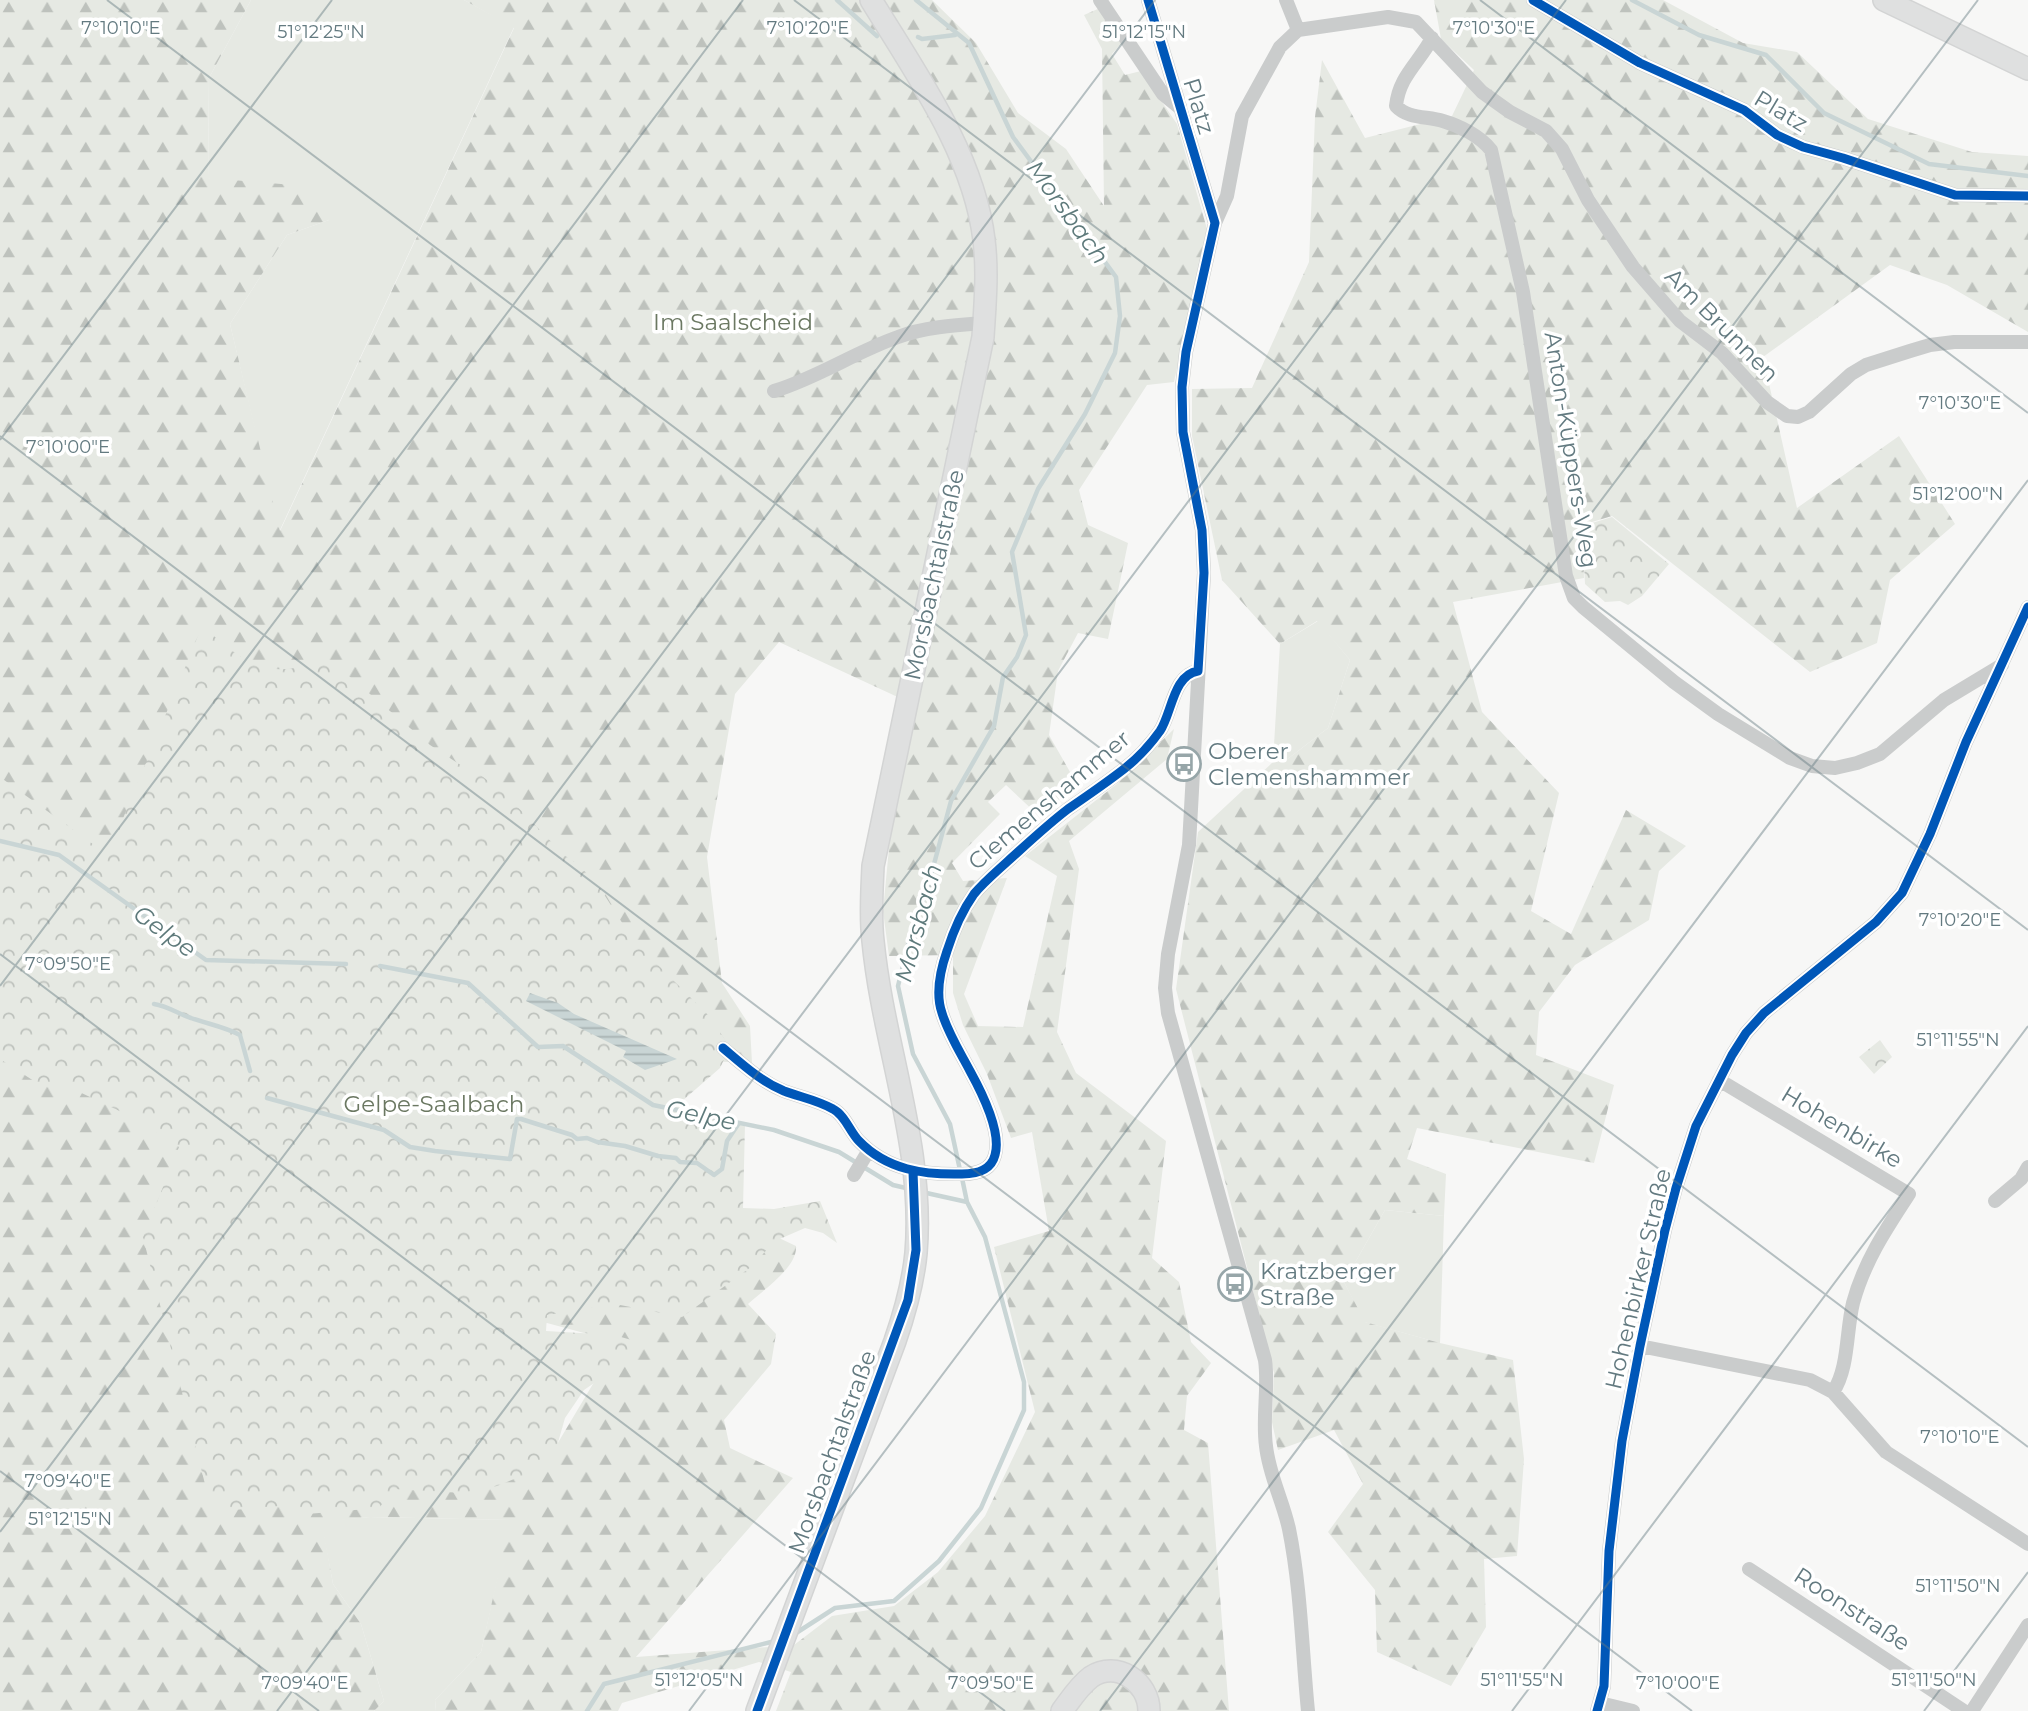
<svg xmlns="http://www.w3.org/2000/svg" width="2028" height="1711" viewBox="0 0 2028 1711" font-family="Montserrat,sans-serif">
	<defs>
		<pattern id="forest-firs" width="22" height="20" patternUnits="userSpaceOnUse" patternTransform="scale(1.75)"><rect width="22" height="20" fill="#e6e9e3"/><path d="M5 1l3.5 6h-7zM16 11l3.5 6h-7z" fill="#bec2bd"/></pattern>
		<pattern id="park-crowns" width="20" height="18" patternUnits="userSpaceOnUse" patternTransform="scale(1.75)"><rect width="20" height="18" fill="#e6e9e3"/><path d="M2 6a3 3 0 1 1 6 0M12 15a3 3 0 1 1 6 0" fill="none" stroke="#bec2bd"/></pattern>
		<pattern id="water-rules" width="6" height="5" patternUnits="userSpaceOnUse" patternTransform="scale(1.75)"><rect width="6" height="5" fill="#c9d5d5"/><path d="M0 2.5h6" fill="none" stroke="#a7b2b2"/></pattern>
	</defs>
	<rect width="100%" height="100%" fill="#f7f7f6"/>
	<path fill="#e6e9e3" d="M251,0H464L514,27L279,532L230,324L287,235L329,220L208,178L209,78Z
		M1318,621L1350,660L1328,728L1285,761L1273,762L1280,644Z
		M1385,1210L1444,1216L1440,1343L1364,1322L1344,1282Z
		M370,1517L511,1520L481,1652L435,1700L436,1711H374L384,1701L361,1624L333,1584L321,1521Z"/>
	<path fill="url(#forest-firs)" fill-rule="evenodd" d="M0,0H251L209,78L208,178L305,186L329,220L287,235L230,324L280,531L514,28L464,0H932L976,43L1018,113L1066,149L1104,206L1102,49L1084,15L1100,8L1121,44L1112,54L1125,75L1141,71L1177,124L1207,229L1174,382L1147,385L1079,490L1088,525L1128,543L1108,639L1078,633L1058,671L1049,735L1078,786L1038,815L1006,785L988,802L1000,814L952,863L963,881L1007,878L964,994L978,1026L1023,1027L1057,876L1025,856L1118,783L1174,729L1167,759L1069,841L1079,869L1057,1032L1076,1073L1166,1141L1152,1258L1179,1282L1191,1342L1211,1363L1187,1396L1184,1430L1208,1443L1229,1711H776L791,1672L759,1662L622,1703L618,1711H436L435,1700L481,1652L510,1520L370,1517L322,1522L333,1584L361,1624L384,1701L374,1711H0ZM779,642L917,706L891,827L883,911L889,956L953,955V993L963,1025L987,1074L1011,1138L1032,1132L1049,1231L994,1247L1035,1412L985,1516L938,1572L894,1606L832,1616L794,1645L636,1657L793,1478L730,1448L724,1420L771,1364L776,1334L748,1304C763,1290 798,1267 796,1246L739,1219L740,1135L676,1099L682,1060L752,1063L750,1026L722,983L707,857L735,694ZM547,1323L636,1347L606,1362L556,1446L486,1339Z
		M1434,0H1663L1743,43L1797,52L1868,119L1972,152L2028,156V332L1947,285L1890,265L1763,357L1797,508L1899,436L1955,524L1890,580L1877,643L1810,672L1612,516L1582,525L1584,578L1453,602L1482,712L1559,793L1531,911L1571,934L1626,810L1686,846L1659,871L1649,920L1575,965L1539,1012L1536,1055L1614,1085L1594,1163L1417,1128L1407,1159L1446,1174L1444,1216L1385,1210L1344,1282L1365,1322L1440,1343L1513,1360L1524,1459L1517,1556L1484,1559L1486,1627L1451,1686L1377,1652L1375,1590L1328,1532L1363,1484L1334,1430L1278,1450L1272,1422L1274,1373L1176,989L1198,832L1273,762L1285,761L1328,728L1350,660L1317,621L1280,644L1222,580L1192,436V389L1252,388L1309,262L1315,117L1322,60L1365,138L1452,116L1474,70L1441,39Z"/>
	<path fill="url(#park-crowns)" d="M1612,517L1669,564L1642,596L1628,605L1620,601L1605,602L1585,584L1582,526Z
		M202,626C220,641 241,661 263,667C282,673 312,665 331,661L430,745L459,764L478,773L505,794L564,855L579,865L600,888L628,932L651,958L709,1016L730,1047L720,1068L673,1109L745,1124L743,1208L774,1209L820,1201L837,1243L823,1233L805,1228L775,1241L751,1267L682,1317L615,1304L547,1315L546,1331L614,1335L649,1345L584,1390L565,1418L555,1453L546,1466L497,1486L463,1493L394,1489L379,1508L295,1515L291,1505L212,1512L143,1237L179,1147L132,1117L71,1088L37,1083L0,1059V777L108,855Z
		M1880,1040L1892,1057L1874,1074L1859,1057Z"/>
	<path fill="url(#water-rules)" d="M530,993L558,1003L574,1014L677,1059L645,1070L623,1057L626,1051L526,1001Z"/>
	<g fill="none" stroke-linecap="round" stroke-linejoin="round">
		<path stroke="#c9d5d5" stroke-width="4.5" d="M837,0L877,36
			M916,0L969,43L1013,137L1116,277L1120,316L1115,353L1085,414L1038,489L1012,552L1026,635L1017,657L1003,677L994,726L951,801L927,890L910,937L898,986L913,1054L950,1124L960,1170
			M1632,0L1699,35L1766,55L1824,113L1929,164L2028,176
			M918,37L922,39L955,35
			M0,841L59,855L206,960L346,964
			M380,966L468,983L538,1047L563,1046L653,1105L774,1130L839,1152L893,1185L910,1189
			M154,1004C168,1006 178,1014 191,1018C208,1024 225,1027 240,1035L250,1071
			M267,1098L384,1130L410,1147L435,1151L510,1159L517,1119H521L572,1135L577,1139L587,1138L597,1142L625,1146L658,1156L676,1158L680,1162L697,1163L714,1175L722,1169L727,1141L739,1123
			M922,1192L967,1202
			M793,1635L835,1608L894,1601L939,1561L981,1508L1024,1410V1382L985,1237L967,1202L962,1178
			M587,1711L604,1684L775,1641"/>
		<g stroke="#d3d4d4" stroke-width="24">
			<path id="secondary" d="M1884,0L2028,69
				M757,1711L895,1341C905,1312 913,1284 916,1253C925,1147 883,1045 873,941C870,916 872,891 873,866L983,337C985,305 988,272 984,240C974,154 915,72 871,0
				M1062,1711C1071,1699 1079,1686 1091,1677C1117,1660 1149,1682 1149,1711"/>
		</g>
		<path stroke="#cacccc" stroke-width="14" d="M1100,0L1163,94L1179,107
			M1148,0L1215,223
			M1286,0L1298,30
			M1533,0L1640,63L1744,110L1777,135L1803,147L1843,158L1955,195L2028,196
			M1432,38C1419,63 1399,76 1396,106C1408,119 1427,116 1443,121C1460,126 1480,136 1491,150L1523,292L1566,576L1574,598L1583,607L1674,682L1718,714L1790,758L1812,766L1835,768L1857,763L1880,754L1944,700L2002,665
			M774,391C817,378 855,352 898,337C924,327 956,325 984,323
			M723,1048C742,1064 760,1081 784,1091C800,1097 817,1100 833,1109C845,1115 850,1132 859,1141C887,1170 924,1175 962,1174C976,1174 991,1171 995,1155C1002,1131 981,1091 970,1071C960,1052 948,1033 942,1013C935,993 940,971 947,951C953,932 962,911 974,894C984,882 996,872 1008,861C1028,843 1047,825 1068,809C1087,796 1106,783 1124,769C1138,758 1150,745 1160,731C1172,713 1173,675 1198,671
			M1719,1080L1909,1194C1886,1229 1864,1262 1853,1303C1846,1331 1849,1368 1833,1392
			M854,1175L869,1150
			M1995,1201L2021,1179L2028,1167
			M1640,1346L1810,1380L1833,1392L1886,1452L2028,1544
			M1749,1569L1964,1711
			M1600,1703L1633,1711
			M1308,1711C1302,1651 1301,1588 1289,1529C1283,1501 1269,1475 1266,1446C1262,1417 1269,1388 1265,1360L1168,1013L1165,988L1168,954L1189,845L1204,573L1202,530L1183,432L1182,387L1186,352L1215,223L1227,196L1242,116L1280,47L1298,30L1388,17L1416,22L1482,92L1510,112L1546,131L1562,149L1588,200L1633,267L1680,321L1722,353L1767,402L1787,416L1798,417L1809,412L1851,374L1866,365L1910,351L1930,345L1954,342H2028
			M1597,1711L1604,1686L1609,1551L1622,1441L1640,1346L1665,1230L1676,1188L1696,1126L1732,1055L1746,1033L1764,1013L1876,922L1902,893L1930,834L1966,742L2028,607
			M1972,1711L2028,1625"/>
		<use href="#secondary" stroke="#dfe0e0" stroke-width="21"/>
		<g stroke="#fff" stroke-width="13">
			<path id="cycleway" d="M1533,0L1640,63L1744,110L1777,135L1803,147L1843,158L1955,195L2028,196
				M723,1048C742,1064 760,1081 784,1091C800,1097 817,1100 833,1109C845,1115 850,1132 859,1141C887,1170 924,1175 962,1174C976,1174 991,1171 995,1155C1002,1131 981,1091 970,1071C960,1052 948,1033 942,1013C935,993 940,971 947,951C953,932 962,911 974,894C984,882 996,872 1008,861C1028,843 1047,825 1068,809C1087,796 1106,783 1124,769C1138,758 1150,745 1160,731C1172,713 1173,675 1198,671L1204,573L1202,530L1183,432L1182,387L1186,352L1215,223L1148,0
				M757,1711L908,1300L916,1250L913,1172
				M1597,1711L1604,1686L1609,1551L1622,1441L1640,1346L1665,1230L1676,1188L1696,1126L1732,1055L1746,1033L1764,1013L1876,922L1902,893L1930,834L1966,742L2028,607"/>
		</g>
		<use href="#cycleway" stroke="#0057b8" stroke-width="9"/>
	</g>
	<path fill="none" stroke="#637a80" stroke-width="2" stroke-opacity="0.45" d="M107,0L2028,1447M794,0L2028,930M1480,0L2028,413M0,436L1692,1711M0,440L332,0M0,954L1005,1711M0,986L743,0M0,1471L319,1711M0,1532L1155,0M277,1711L1566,0M689,1711L1978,0M1100,1711L2028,480M1512,1711L2028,1026M1924,1711L2028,1572"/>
	<defs>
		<g id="bus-ring" transform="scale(1.75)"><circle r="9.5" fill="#fff" stroke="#97a6a9" stroke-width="1.5"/><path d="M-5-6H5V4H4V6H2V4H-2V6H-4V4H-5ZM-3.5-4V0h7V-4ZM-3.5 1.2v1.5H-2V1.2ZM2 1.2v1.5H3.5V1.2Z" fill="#97a6a9"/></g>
	</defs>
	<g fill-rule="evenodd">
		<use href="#bus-ring" x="1184" y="764"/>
		<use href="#bus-ring" x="1235" y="1284"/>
	</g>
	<g text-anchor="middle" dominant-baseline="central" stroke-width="7" stroke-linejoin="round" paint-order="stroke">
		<g font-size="23" fill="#637a80" stroke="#fff">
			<text transform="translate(1199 106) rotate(73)">Platz</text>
			<text transform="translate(1781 111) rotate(31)">Platz</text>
			<text transform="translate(1722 325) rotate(45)">Am Brunnen</text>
			<text transform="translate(1571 450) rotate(81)">Anton-Küppers-Weg</text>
			<text transform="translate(934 575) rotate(-78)">Morsbachtalstraße</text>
			<text transform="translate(1049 800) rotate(-40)">Clemenshammer</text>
			<text transform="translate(1842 1127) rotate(31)">Hohenbirke</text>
			<text transform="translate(1638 1279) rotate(-77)">Hohenbirker Straße</text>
			<text transform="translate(832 1452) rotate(-70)">Morsbachtalstraße</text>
			<text transform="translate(1852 1609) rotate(33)">Roonstraße</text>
		</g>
		<g font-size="23" fill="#6b7862" stroke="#fff">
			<text x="733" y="322">Im Saalscheid</text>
			<text x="434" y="1104">Gelpe-Saalbach</text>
		</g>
		<g font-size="23" fill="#637a80" stroke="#fff" text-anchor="start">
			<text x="1208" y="751">Oberer<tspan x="1208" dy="26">Clemenshammer</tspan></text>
			<text x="1260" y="1271">Kratzberger<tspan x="1260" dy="26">Straße</tspan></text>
		</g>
		<g font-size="24" font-style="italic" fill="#5e7a7b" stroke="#fff">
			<text transform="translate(1068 212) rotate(54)">Morsbach</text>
			<text transform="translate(918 923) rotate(-75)">Morsbach</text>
			<text transform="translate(165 931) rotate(36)">Gelpe</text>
			<text transform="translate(701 1115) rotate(12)">Gelpe</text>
		</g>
	</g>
	<g font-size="18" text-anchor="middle" fill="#637a80" stroke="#fff" stroke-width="7" stroke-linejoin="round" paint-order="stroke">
		<text x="121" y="34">7°10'10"E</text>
		<text x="808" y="34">7°10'20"E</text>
		<text x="1494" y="34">7°10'30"E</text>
		<text x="1144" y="38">51°12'15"N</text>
		<text x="321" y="38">51°12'25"N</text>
		<text x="1960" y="409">7°10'30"E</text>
		<text x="68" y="453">7°10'00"E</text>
		<text x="1958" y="500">51°12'00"N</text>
		<text x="1960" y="926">7°10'20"E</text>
		<text x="68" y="970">7°09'50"E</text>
		<text x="1958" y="1046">51°11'55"N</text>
		<text x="1960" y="1443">7°10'10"E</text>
		<text x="68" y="1487">7°09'40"E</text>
		<text x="70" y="1525">51°12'15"N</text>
		<text x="1958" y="1592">51°11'50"N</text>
		<text x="699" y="1686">51°12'05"N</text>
		<text x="1522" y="1686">51°11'55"N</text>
		<text x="1934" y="1686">51°11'50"N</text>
		<text x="305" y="1689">7°09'40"E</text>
		<text x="991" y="1689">7°09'50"E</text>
		<text x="1678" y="1689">7°10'00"E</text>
	</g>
</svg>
